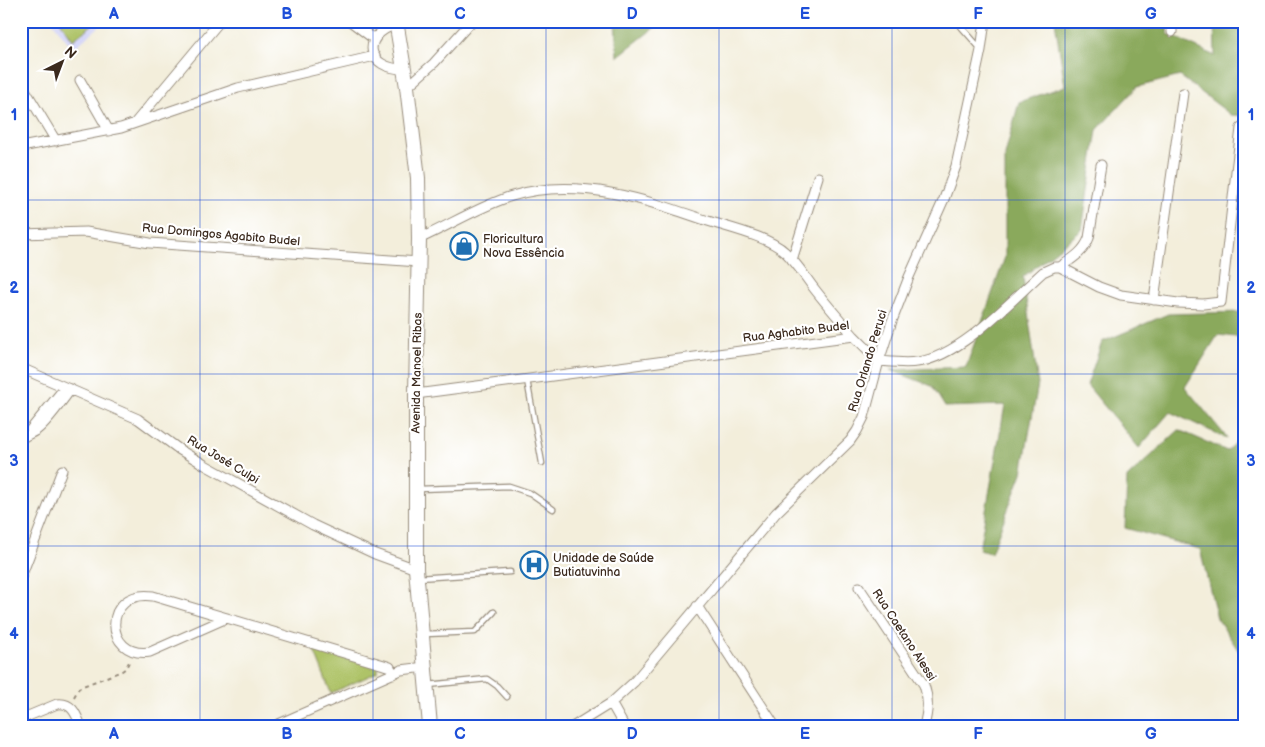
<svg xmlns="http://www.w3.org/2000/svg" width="1265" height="747" viewBox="0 0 1265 747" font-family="'Balsamiq Sans',sans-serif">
	<rect width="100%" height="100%" fill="#fff"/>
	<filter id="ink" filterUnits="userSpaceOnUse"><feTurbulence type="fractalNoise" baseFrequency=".02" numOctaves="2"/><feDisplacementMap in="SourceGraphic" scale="10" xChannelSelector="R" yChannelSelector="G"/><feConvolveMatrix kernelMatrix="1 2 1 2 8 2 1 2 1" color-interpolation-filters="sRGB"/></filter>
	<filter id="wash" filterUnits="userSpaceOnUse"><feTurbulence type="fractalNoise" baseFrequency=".0096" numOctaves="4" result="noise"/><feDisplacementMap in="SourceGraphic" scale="20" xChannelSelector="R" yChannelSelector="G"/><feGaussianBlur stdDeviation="1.12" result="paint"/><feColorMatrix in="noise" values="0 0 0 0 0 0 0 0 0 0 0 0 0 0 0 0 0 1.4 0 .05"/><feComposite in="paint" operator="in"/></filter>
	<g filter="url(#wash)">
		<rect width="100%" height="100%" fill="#f3eedb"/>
		<path fill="#d6d7f8" d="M52,21H106L73,49Z"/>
		<path fill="#aec367" stroke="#747642" d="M60,21H97L73,40Z
			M312,645L378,665V672L331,693Z"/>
		<path fill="#8aa95c" stroke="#626a3d" d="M615,21H663L617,57Z
			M1055,21H1166L1168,34L1215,56L1214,21H1244V116L1231,115L1180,76L1137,87L1097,130L1082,230L1023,277L1038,384L1022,473L991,553L979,550L1005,405L945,407L932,386L890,370L966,367L1005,257V155L1019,102L1065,86Z
			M1244,312V338L1218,335L1185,387L1228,439L1170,412L1139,448L1087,385L1102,342L1168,314Z
			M1179,430L1227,451L1244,433V659L1217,618L1200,549L1125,528L1127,478Z"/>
	</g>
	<g filter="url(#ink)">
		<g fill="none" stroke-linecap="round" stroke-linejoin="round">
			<g stroke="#978c7c" stroke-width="7">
				<path id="lane" d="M956,21L980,48
					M527,380L542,463
					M419,489L509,486L530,493L553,509
					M418,578L510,572
					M425,634L475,632L494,612
					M428,685L487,679L497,686L507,697"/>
			</g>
			<g stroke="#978c7c" stroke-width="11">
				<path id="street" d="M350,21L374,39
					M397,24C359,36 367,69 404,69
					M1172,32V21
					M80,80L109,131
					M21,83L56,141
					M407,87L434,63L472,21
					M135,123L220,21
					M21,147L121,128L238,88L375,56
					M21,234L86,232L150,243L419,262
					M419,239C450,225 480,206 512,196C577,176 647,200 708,221C730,228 769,237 785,252C796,262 804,275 813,287C826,304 840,320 854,336
					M792,260L818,177
					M1060,267C1072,259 1084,252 1089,238L1101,165
					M1154,300L1183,93
					M21,368L138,419L180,450L205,465L313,525L375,554L416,569
					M416,394L854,336L879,361C891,362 905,364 917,362C960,357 1012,300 1043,272L1054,267H1060L1099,287L1121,295L1178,303L1203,304L1221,302L1241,128
					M31,429L62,391
					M21,439C26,435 30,434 35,431C44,427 64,398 71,389
					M21,577L62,470
					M859,587L924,685C929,699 928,711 924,726
					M697,606L775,726
					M227,618L150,652C103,659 102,589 153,596L384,665L390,667L393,674
					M611,703L624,726
					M21,719L57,704C72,702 76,714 81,726
					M274,726L401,670L425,667
					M574,726L611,703L634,682L776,513L850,441L857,431L864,417L879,361L892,321L909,277L944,199L956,166L981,50L985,21"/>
			</g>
			<g stroke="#978c7c" stroke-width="16">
				<path id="primary" d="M396,21L407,87L418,178L419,239L416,394V569L430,726"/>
			</g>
			<path stroke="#978c7c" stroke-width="2" stroke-dasharray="4 4" stroke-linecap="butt" d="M74,697L79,688L83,686L122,671L126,668L130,660"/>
			<use href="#lane" stroke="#fff" stroke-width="4.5"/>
			<use href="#street" stroke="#fff" stroke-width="9"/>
			<use href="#primary" stroke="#fff" stroke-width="14"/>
		</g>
	</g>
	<path fill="none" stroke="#1d4ed8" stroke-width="1" stroke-opacity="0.55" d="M200,21V726M373,21V726M546,21V726M719,21V726M892,21V726M1065,21V726M21,200H1244M21,374H1244M21,546H1244"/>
	<defs>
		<g id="shop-ring" transform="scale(1.4375)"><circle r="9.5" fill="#fff" stroke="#1f6fb2" stroke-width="1.5"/><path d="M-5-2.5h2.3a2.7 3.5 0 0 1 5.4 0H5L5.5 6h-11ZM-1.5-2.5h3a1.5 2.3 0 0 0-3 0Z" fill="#1f6fb2"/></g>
		<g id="hospital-ring" transform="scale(1.4375)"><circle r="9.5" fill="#fff" stroke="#1f6fb2" stroke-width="1.5"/><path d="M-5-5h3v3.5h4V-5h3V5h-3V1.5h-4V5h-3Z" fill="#1f6fb2"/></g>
	</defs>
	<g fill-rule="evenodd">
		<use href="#shop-ring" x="464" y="246"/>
		<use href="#hospital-ring" x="534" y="565"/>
	</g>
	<g text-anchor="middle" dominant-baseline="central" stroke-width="4.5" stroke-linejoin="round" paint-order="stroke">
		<g font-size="12" fill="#3b2a1e" stroke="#fff">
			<text transform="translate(221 235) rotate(5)">Rua Domingos Agabito Budel</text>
			<text transform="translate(796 332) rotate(-7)">Rua Aghabito Budel</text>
			<text transform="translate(868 361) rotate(-73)">Rua Orlando Peruci</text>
			<text transform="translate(417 373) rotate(-89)">Avenida Manoel Ribas</text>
			<text transform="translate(223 460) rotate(31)">Rua José Culpi</text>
			<text transform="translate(904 635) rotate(57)">Rua Caetano Alessi</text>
		</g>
		<g font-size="12" fill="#3b2a1e" stroke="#fff" text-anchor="start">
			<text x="483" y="239">Floricultura<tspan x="483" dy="14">Nova Essência</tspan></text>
			<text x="553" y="558">Unidade de Saúde<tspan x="553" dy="14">Butiatuvinha</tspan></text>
		</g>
	</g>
	<rect width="1265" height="747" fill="none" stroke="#fff" stroke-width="55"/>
	<g transform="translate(62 62) rotate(42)" stroke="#ffffff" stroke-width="4" paint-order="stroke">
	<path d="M0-4L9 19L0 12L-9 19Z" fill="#3b2a1e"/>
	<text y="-8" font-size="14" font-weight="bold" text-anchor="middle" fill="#3b2a1e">N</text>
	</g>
	<rect x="28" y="28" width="1210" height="692" fill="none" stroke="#1d4ed8" stroke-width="2"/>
	<g font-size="16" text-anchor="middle" font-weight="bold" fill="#1d4ed8">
		<text x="114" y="19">A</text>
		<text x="287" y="19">B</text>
		<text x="460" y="19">C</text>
		<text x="632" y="19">D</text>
		<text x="805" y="19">E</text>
		<text x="978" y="19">F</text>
		<text x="1151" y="19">G</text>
		<text x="14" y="120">1</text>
		<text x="1251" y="120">1</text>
		<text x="14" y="293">2</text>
		<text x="1251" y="293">2</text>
		<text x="14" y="466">3</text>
		<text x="1251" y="466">3</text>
		<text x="14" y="639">4</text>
		<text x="1251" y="639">4</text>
		<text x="114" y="739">A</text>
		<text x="287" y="739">B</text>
		<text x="460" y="739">C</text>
		<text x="632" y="739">D</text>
		<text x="805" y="739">E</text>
		<text x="978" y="739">F</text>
		<text x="1151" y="739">G</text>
	</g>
</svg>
